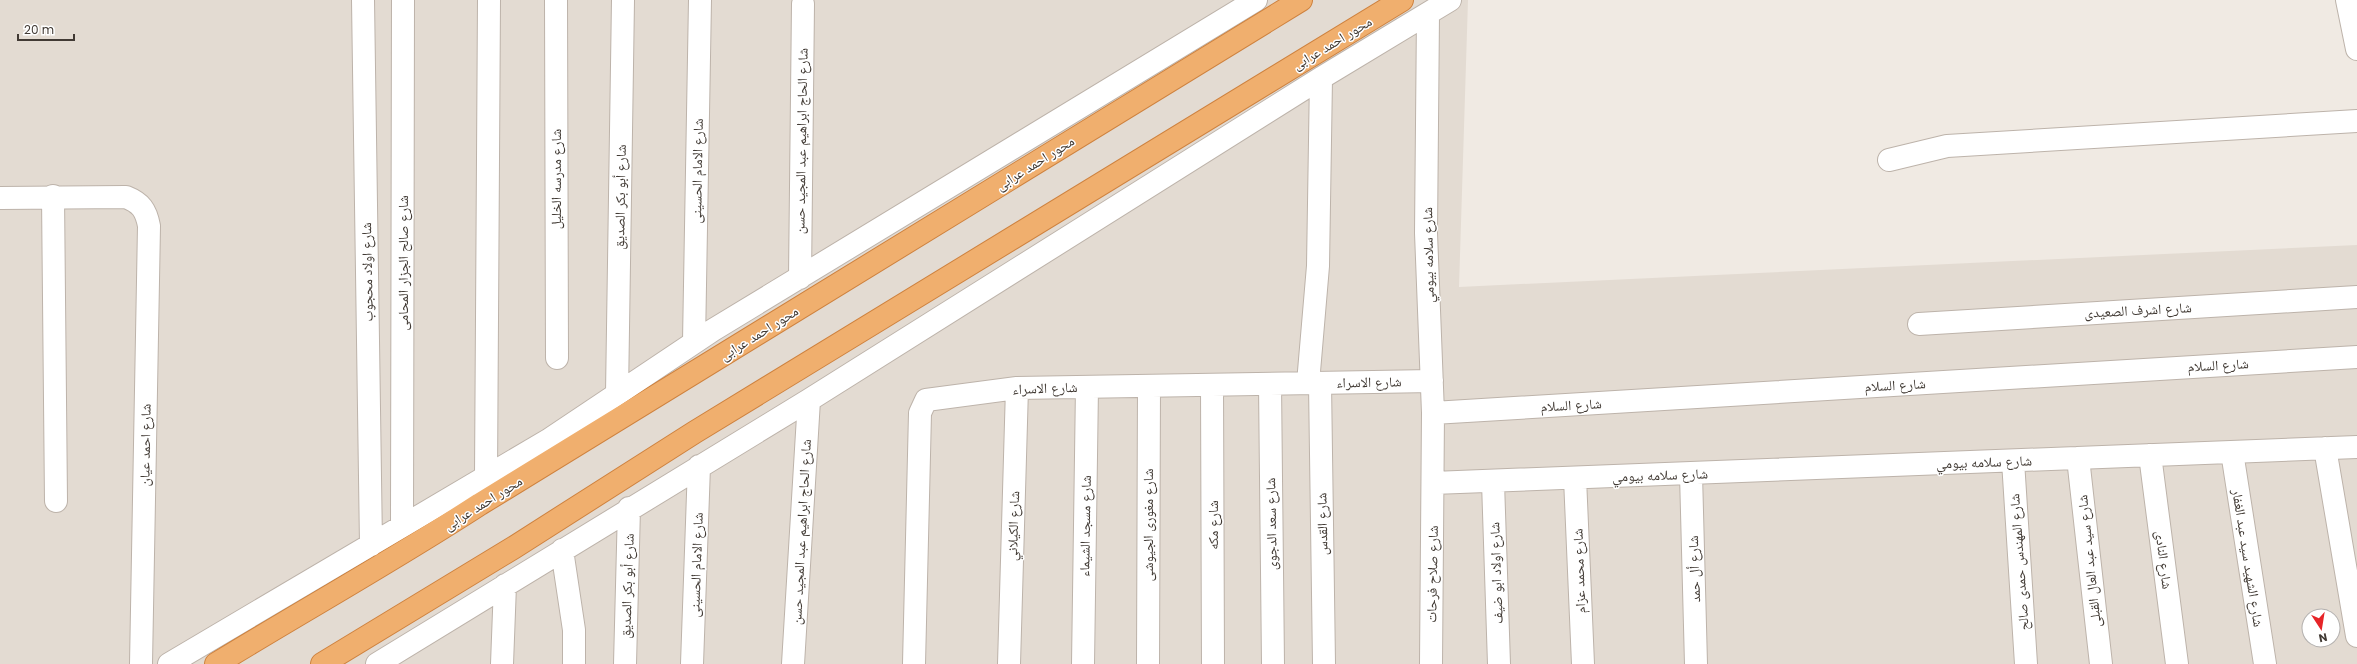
<svg xmlns="http://www.w3.org/2000/svg" width="2357" height="664" viewBox="0 0 2357 664" font-family="Poppins,'Noto Naskh Arabic',sans-serif">
	<rect width="100%" height="100%" fill="#f0eae3"/>
	<path fill="#e3dbd2" fill-rule="evenodd" d="M0,0H1468L1459,287L2357,245V664H0ZM2309,616H2333V640H2309Z"/>
	<g fill="none" stroke-linecap="round" stroke-linejoin="round">
		<g stroke="#bdb3aa" stroke-width="24">
			<path id="minor" d="M363,0L371,545
				M556,0L557,358
				M2347,0L2357,49
				M1428,14L1426,233L1433,413L1431,664
				M1889,160L1947,146L2357,121
				M53,196L56,501
				M0,198L126,197C141,203 146,210 149,226L141,664
				M800,278L803,4
				M1919,324L2357,297
				M694,342L700,0
				M1308,383L1318,266L1321,78
				M1320,383L1324,664
				M1270,384L1273,664
				M1212,385L1213,664
				M617,394L623,0
				M1433,413L2357,357
				M2325,448L2357,636
				M2232,452L2265,664
				M2150,455L2177,664
				M2078,458L2101,664
				M2013,461L2026,664
				M1691,474L1696,664
				M486,477L489,0
				M1575,478L1583,664
				M1493,482L1499,664
				M1433,483L2357,447
				M402,526L403,0
				M562,550L574,630V664
				M169,664L550,439L713,330L1256,0
				M377,664L809,400L1321,78L1450,0
				M502,664L505,585
				M625,664L629,508
				M692,664L699,466
				M793,664L809,400
				M914,664L920,413L926,400L1017,388L1432,381
				M1009,664L1017,388
				M1083,664L1087,387
				M1148,664L1149,386"/>
		</g>
		<g stroke="#ce823f" stroke-width="24">
			<path id="highway" d="M216,664C304,610 394,560 480,504L1301,0
				M322,664L513,548L695,432L1402,0"/>
		</g>
		<use href="#minor" stroke="#fff" stroke-width="22"/>
		<use href="#highway" stroke="#f0af6e" stroke-width="22"/>
	</g>
	<g text-anchor="middle" dominant-baseline="central" stroke-width="3" stroke-linejoin="round" paint-order="stroke">
		<g font-size="14" fill="#413a34" stroke="#fff">
			<text transform="translate(1332 43) rotate(-31)">محور احمد عرابى</text>
			<text transform="translate(801 141) rotate(-89)">شارع الحاج ابراهيم عبد المجيد حسن</text>
			<text transform="translate(1035 163) rotate(-32)">محور احمد عرابى</text>
			<text transform="translate(697 171) rotate(-89)">شارع الامام الحسينى</text>
			<text transform="translate(556 179) rotate(-90)">شارع مدرسه الخليل</text>
			<text transform="translate(620 197) rotate(-89)">شارع أبو بكر الصديق</text>
			<text transform="translate(1428 255) rotate(-91)">شارع سلامه بيومي</text>
			<text transform="translate(403 263) rotate(-90)">شارع صالح الجزار المحامى</text>
			<text transform="translate(367 272) rotate(-91)">شارع اولاد محجوب</text>
			<text transform="translate(2138 310) rotate(-3)">شارع اشرف الصعيدى</text>
			<text transform="translate(759 333) rotate(-32)">محور احمد عرابى</text>
			<text transform="translate(2218 365) rotate(-3)">شارع السلام</text>
			<text transform="translate(1369 382) rotate(-1)">شارع الاسراء</text>
			<text transform="translate(1895 385) rotate(-3)">شارع السلام</text>
			<text transform="translate(1045 388) rotate(-2)">شارع الاسراء</text>
			<text transform="translate(1571 405) rotate(-3)">شارع السلام</text>
			<text transform="translate(145 445) rotate(-89)">شارع احمد عيان</text>
			<text transform="translate(1984 462) rotate(-2)">شارع سلامه بيومي</text>
			<text transform="translate(1660 475) rotate(-2)">شارع سلامه بيومي</text>
			<text transform="translate(483 503) rotate(-32)">محور احمد عرابى</text>
			<text transform="translate(1271 524) rotate(-91)">شارع سعد الدجوى</text>
			<text transform="translate(1322 524) rotate(-91)">شارع القدس</text>
			<text transform="translate(1148 525) rotate(-90)">شارع مغورى الجيوشى</text>
			<text transform="translate(1213 525) rotate(-90)">شارع مكه</text>
			<text transform="translate(1013 526) rotate(-88)">شارع الكيلاني</text>
			<text transform="translate(1085 526) rotate(-89)">شارع مسجد الشيماء</text>
			<text transform="translate(801 532) rotate(-87)">شارع الحاج ابراهيم عبد المجيد حسن</text>
			<text transform="translate(2248 558) rotate(81)">شارع الشهيد سيد عبد الغفار</text>
			<text transform="translate(2164 560) rotate(83)">شارع النادى</text>
			<text transform="translate(2089 561) rotate(-96)">شارع سيد عبد العال القبلى</text>
			<text transform="translate(2019 562) rotate(-94)">شارع المهندس حمدى صالح</text>
			<text transform="translate(696 565) rotate(-88)">شارع الامام الحسينى</text>
			<text transform="translate(1694 569) rotate(-92)">شارع أل حمد</text>
			<text transform="translate(1579 571) rotate(-92)">شارع محمد عزام</text>
			<text transform="translate(1496 573) rotate(-92)">شارع اولاد ابو ضيف</text>
			<text transform="translate(1432 574) rotate(-89)">شارع صلاح فرحات</text>
			<text transform="translate(627 586) rotate(-88)">شارع أبو بكر الصديق</text>
		</g>
	</g>
	<g transform="translate(2321 628) rotate(168)"><circle r="19" fill="#ffffff" stroke="#b3b0ae"/>
	<path d="M0-3L7 15L0 10L-7 15Z" fill="#e62428"/>
	<text y="-6" font-size="11" font-weight="bold" text-anchor="middle" fill="#413a34">N</text>
	</g>
	<path d="M18 34v6h56v-6" fill="none" stroke="#413a34" stroke-width="2"/>
	<text x="24" y="34" font-size="12" fill="#413a34" stroke="#ffffff" stroke-width="3" paint-order="stroke">20 m</text>
</svg>
